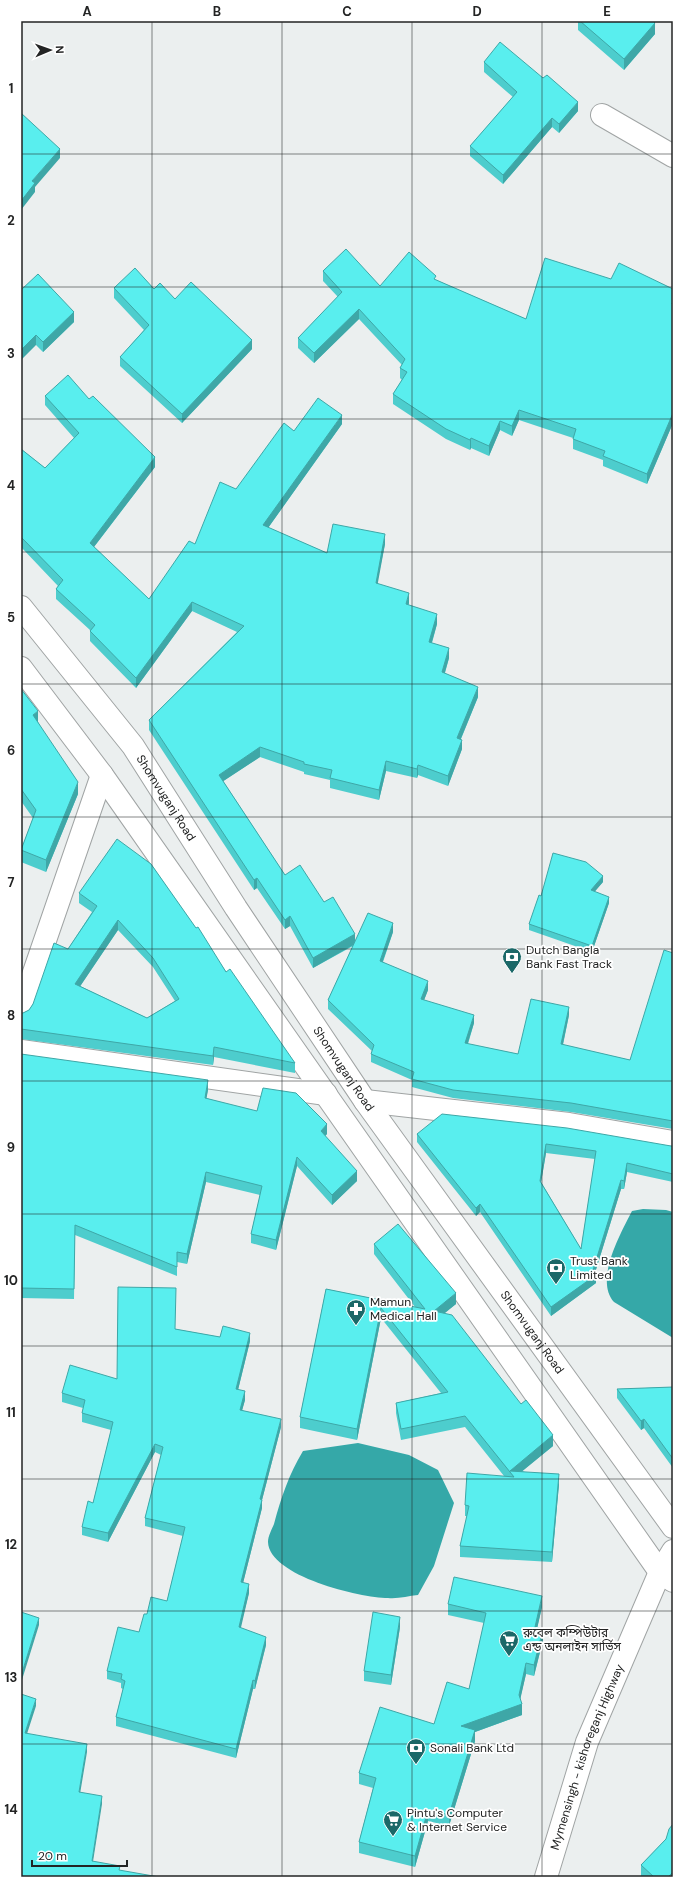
<svg xmlns="http://www.w3.org/2000/svg" width="694" height="1898" viewBox="0 0 694 1898" font-family="'DM Sans','Noto Sans Bengali',sans-serif">
	<rect width="100%" height="100%" fill="#ebefef"/>
	<path fill="#35a8a8" d="M643,1209L666,1210L673,1212V1338L614,1302C594,1280 621,1233 632,1211Z
		M358,1443L409,1455L438,1470L454,1503L434,1566L418,1595C408,1596 398,1599 388,1598C360,1598 269,1576 268,1542C268,1536 272,1529 274,1524C281,1498 289,1474 303,1451Z"/>
	<g fill="none" stroke-linecap="round" stroke-linejoin="round">
		<g stroke="#a0a4a4" stroke-width="24">
			<path id="minor" d="M602,115L673,156
				M21,1010L102,775
				M21,1051L326,1094
				M365,1101L569,1124L673,1142"/>
		</g>
		<g stroke="#a0a4a4" stroke-width="24">
			<g id="primary">
				<path id="s1" d="M21,607L133,746L236,908L365,1101L673,1527"/>
				<path d="M21,668L102,775L660,1572L673,1581"/>
				<path id="s2" d="M546,1877L587,1742L660,1572L673,1551"/>
			</g>
		</g>
		<use href="#minor" stroke="#fff" stroke-width="22"/>
		<use href="#primary" stroke="#fff" stroke-width="22"/>
	</g>
	<path fill="#4dcdcd" fill-rule="evenodd" d="M578,21H653L655,34L624,70L578,30Z
		M484,62L578,111L559,133L552,127L503,184L470,156V146L513,97L484,72Z
		M323,271L380,286L436,280L526,319L611,279L673,289V423L647,484L603,466V460L573,449V438L519,420L512,436L500,430L489,456L471,448L470,450L446,439L393,404V394L402,380L400,378V368L402,365L359,319L314,363L298,348V338L338,297L323,281Z
		M114,288L154,289L175,299L252,349L182,423L120,366V357L144,330L114,298Z
		M21,290L74,322L43,352L36,345Z
		M45,396L89,399L155,467L94,547L149,599L195,544L236,489L294,431L342,424L268,528L327,553L385,544L377,583L409,603L408,605L437,624L432,643L449,658L445,673L478,697L461,739L462,749L448,786L418,775L417,778L386,771L379,800L330,788V780L304,774V772L260,757L223,781L285,875L324,902L355,941L393,932L383,962L428,990L424,1000L474,1023L468,1044L518,1054L569,1015L563,1045L630,1060L673,953V1129L571,1112L453,1098L412,1087V1080L371,1062V1054L372,1051L328,1009V1000L353,946L313,968L290,926L285,929L257,888L254,890L149,730V720L237,632L192,611L136,688L90,641V630L56,599V589L58,586L21,547V449L45,468L74,438L45,405Z
		M21,689L38,722L78,794L46,872L21,862V850L33,818L21,801Z
		M603,882L594,892L609,903L592,952L529,930V924L541,896Z
		M79,893L226,972L295,1063V1073L214,1057L213,1065L21,1039V1013H23L29,1010L68,949L92,912L79,903ZM118,930L153,967L175,1001L147,1018L80,986Z
		M21,1054L208,1090L206,1098L327,1134L325,1136L357,1181L332,1205L297,1166L276,1250L251,1243V1234L260,1195L206,1182L187,1264L177,1262V1276L75,1235L74,1299L21,1298Z
		M417,1134L673,1146V1182L627,1172L624,1189H621L595,1273L596,1283L551,1316L480,1212L476,1216L417,1142ZM546,1153L595,1159L581,1249L541,1182Z
		M374,1244L456,1304L444,1313L553,1446L522,1471L559,1484L552,1562L460,1557V1546L467,1516H465V1505L504,1476L465,1427L401,1440L396,1413V1403L441,1393L381,1318L357,1440L300,1428V1417L326,1289L415,1307L374,1254Z
		M175,1329L220,1337L250,1341L238,1390L245,1400L242,1410L281,1427L262,1500V1508L243,1583L249,1593L240,1628L266,1645L255,1689H253L236,1758L116,1726V1717L123,1689L121,1688V1683L107,1679V1671L139,1632L147,1614L167,1601L183,1536L145,1526V1518L161,1455L155,1452L108,1542L82,1535V1527L93,1503L111,1430L82,1422V1413L83,1408L62,1402V1393L117,1379Z
		M673,1387V1468L644,1428L641,1430L617,1398V1389Z
		M448,1604L542,1607L537,1628L543,1640L534,1676L526,1674L520,1699L522,1715L475,1732V1741L449,1826L428,1821L415,1867L359,1853V1842L373,1788L359,1784V1773L434,1724L469,1689L484,1623L448,1615Z
		M400,1627L391,1685L364,1681V1671Z
		M673,1824V1877H641V1865L666,1839Z"/>
	<path fill="#3ea7a7" d="M655,23V34L624,70V59Z
		M578,102V111L559,133V124Z
		M552,118V127L503,184V175Z
		M60,149V158L35,187V192L21,210V201L32,181Z
		M359,309V319L314,363V353Z
		M74,312V322L43,352V342Z
		M36,335V345L21,360V350Z
		M252,340V349L182,423V414Z
		M519,410V420L512,436V426Z
		M673,413V423L647,484V474Z
		M342,415V424L263,535V525Z
		M500,421V430L489,456V446Z
		M471,438V448L470,450V440Z
		M155,457V467L90,552V543Z
		M385,534V544L376,593V583Z
		M409,593V603L406,614V604Z
		M192,602V611L136,688V678Z
		M437,614V624L429,652V642Z
		M449,648V658L442,682V672Z
		M478,687V697L457,748V738Z
		M38,711V724L33,715Z
		M462,740V749L448,786V776Z
		M260,747V757L219,784V775Z
		M386,761V771L379,800V790Z
		M418,765V775L417,778V769Z
		M78,782V794L46,872V860Z
		M603,876V882L591,896V890Z
		M257,878V888L254,890V880Z
		M609,897V903L592,952V946Z
		M290,916V926L285,929V920Z
		M118,920V930L75,994V984Z
		M393,923V932L380,969V961Z
		M355,934V944L313,968V958Z
		M428,981V990L421,1008V999Z
		M569,1007V1015L561,1053V1044Z
		M474,1015V1023L465,1052V1043Z
		M214,1047V1057L213,1065V1056Z
		M208,1080V1090L205,1107V1098Z
		M327,1124V1134L321,1140V1131Z
		M546,1144V1153L540,1189V1181Z
		M297,1157V1166L276,1250V1240Z
		M627,1163V1172L624,1189V1181Z
		M357,1171V1181L332,1205V1195Z
		M206,1172V1182L187,1264V1254Z
		M621,1180V1189L594,1276L596,1275V1283L551,1316V1307L593,1270Z
		M480,1204V1212L476,1216V1208Z
		M456,1293V1304L434,1322V1311Z
		M381,1308V1318L357,1440V1429Z
		M250,1333V1341L236,1398V1389Z
		M245,1391V1400L240,1418V1410Z
		M281,1419V1427L262,1500V1508L241,1591V1582L260,1499Z
		M644,1419V1428L641,1430V1421Z
		M553,1435V1446L514,1478V1477L510,1471Z
		M155,1444V1452L108,1542V1533Z
		M559,1474V1484L552,1562V1552Z
		M249,1584V1593L239,1636V1627Z
		M542,1596V1607L535,1638V1627Z
		M400,1617V1627L391,1685V1675Z
		M39,1618V1625L21,1683V1676Z
		M543,1629V1640L534,1676V1665Z
		M266,1637V1645L255,1689V1681Z
		M526,1663V1674L519,1705L522,1704V1715L475,1732V1741L449,1826V1815L461,1726L519,1695Z
		M253,1680V1689L236,1758V1749Z
		M36,1699V1706L25,1740V1733Z
		M87,1744V1752L79,1800V1792Z
		M102,1796V1804L92,1868V1861Z
		M428,1810V1821L415,1867V1856Z"/>
	<path fill="#59eeee" stroke="#3ea7a7" fill-rule="evenodd" d="M580,21H653L655,23L624,59Z
		M500,42L543,78L547,75L578,102L559,124L552,118L503,175L470,146L517,92L484,62Z
		M21,113L60,149L32,181L35,183L21,201Z
		M346,249L380,286L409,252L436,276L434,279L526,319L545,258L611,279L619,263L673,289V301L672,304L673,305V413L647,474L603,456L605,451L573,439L576,429L519,410L512,426L500,421L489,446L471,438L470,440L446,429L393,394L407,372L400,368L405,359L359,309L314,353L298,338L342,292L323,271Z
		M135,268L154,289L160,283L175,299L191,282L252,340L182,414L120,357L149,325L114,288Z
		M38,274L74,312L43,342L36,335L21,350V290Z
		M68,375L89,399L93,396L155,457L90,543L149,599L189,541L195,544L220,482L236,489L284,423L294,431L318,398L342,415L263,525L327,553L333,524L385,534L376,583L409,593L406,604L437,614L429,642L449,648L442,672L478,687L457,738L462,740L448,776L418,765L417,769L386,761L379,790L330,778L332,770L304,764V762L260,747L219,775L285,875L300,865L324,902L333,897L355,934L313,958L290,916L285,920L257,878L254,880L149,720L244,626L192,602L136,678L90,631L95,625L56,589L63,580L21,537V449L45,468L79,433L45,396Z
		M21,689L38,711L33,715L78,782L46,860L21,850L36,810L21,789Z
		M117,839L151,864L196,928L198,927L226,972L230,969L295,1063L214,1047L213,1056L21,1029V1013H23L29,1010L33,1004L54,943L68,949L97,906L79,893ZM118,920L153,958L179,999L147,1018L75,984Z
		M553,853L586,862L603,876L591,890L609,897L592,946L529,924L539,895L541,896Z
		M368,913L393,923L380,961L428,981L421,999L474,1015L465,1043L518,1054L531,999L569,1007L561,1044L630,1060L664,950L673,953V1121L571,1103L453,1090L412,1079L414,1072L371,1054L374,1045L328,1000Z
		M21,1054L208,1080L205,1098L257,1111L263,1088L296,1093L327,1124L321,1131L357,1171L332,1195L297,1157L276,1240L251,1234L262,1186L206,1172L187,1254L177,1252V1267L75,1225L74,1289L21,1288Z
		M442,1114L567,1128L671,1146H673V1174L627,1163L624,1181L621,1180L593,1270L596,1275L551,1307L480,1204L476,1208L417,1134ZM546,1144L596,1151L581,1249L540,1181Z
		M398,1224L456,1293L434,1311L452,1315L521,1404L526,1400L553,1435L510,1471L559,1474L552,1552L460,1546L469,1506L465,1505L467,1473L514,1477L465,1416L401,1429L396,1403L448,1392L381,1308L357,1429L300,1417L326,1289L425,1309L374,1244Z
		M118,1287L176,1288L175,1329L220,1337L223,1326L250,1333L236,1389L245,1391L240,1410L281,1419L260,1499L262,1500L241,1582L249,1584L239,1627L266,1637L255,1681L253,1680L236,1749L116,1717L125,1681L121,1679L122,1674L107,1671L118,1627L139,1632L144,1614H147L151,1597L167,1601L185,1527L145,1518L163,1447L155,1444L108,1533L82,1527L88,1501L93,1503L113,1422L82,1413L85,1400L62,1393L70,1365L117,1379Z
		M673,1387V1459L644,1419L641,1421L617,1389Z
		M454,1577L542,1596L535,1627L543,1629L534,1665L526,1663L519,1695L522,1704L461,1726L475,1730L449,1815L428,1810L415,1856L359,1842L376,1778L359,1773L380,1707L434,1724L447,1682L469,1689L486,1613L448,1604Z
		M21,1612L39,1618L21,1676Z
		M373,1612L400,1617L391,1675L364,1671Z
		M21,1694L36,1699L25,1733L87,1744L79,1792L102,1796L92,1861L120,1866L119,1870L159,1877H21Z
		M673,1824V1875L672,1873L668,1877H654L641,1865L666,1839L669,1829Z"/>
	<path fill="none" stroke="#232424" stroke-width="1" stroke-opacity="0.55" d="M152,21V1877M282,21V1877M412,21V1877M542,21V1877M21,154H673M21,287H673M21,419H673M21,552H673M21,684H673M21,817H673M21,949H673M21,1081H673M21,1214H673M21,1346H673M21,1479H673M21,1611H673M21,1744H673"/>
	<defs>
		<g id="bank-pin" transform="scale(1)"><path d="M0 17L-7.5 6A9.5 9.5 0 1 1 7.5 6Z" fill="#1b6868" stroke="#fff"/><path d="M-6-4H6V4H-6ZM0-2.3a2.3 2.3 0 1 0 0 4.6a2.3 2.3 0 1 0 0-4.6Z" fill="#fff"/></g>
		<g id="pharmacy-pin" transform="scale(1)"><path d="M0 17L-7.5 6A9.5 9.5 0 1 1 7.5 6Z" fill="#1b6868" stroke="#fff"/><path d="M-2-6h4v4h4v4h-4v4h-4v-4h-4v-4h4Z" fill="#fff"/></g>
		<g id="supermarket-pin" transform="scale(1)"><path d="M0 17L-7.5 6A9.5 9.5 0 1 1 7.5 6Z" fill="#1b6868" stroke="#fff"/><path d="M-6-5.5h2.5l.6 2H6L4.5 2H-2.5L-4.4-4H-6ZM-1.5 3.2a1.3 1.3 0 1 0 .1 0ZM3 3.2a1.3 1.3 0 1 0 .1 0Z" fill="#fff"/></g>
	</defs>
	<g fill-rule="evenodd">
		<use href="#bank-pin" x="512" y="957"/>
		<use href="#bank-pin" x="556" y="1268"/>
		<use href="#pharmacy-pin" x="356" y="1309"/>
		<use href="#supermarket-pin" x="509" y="1640"/>
		<use href="#bank-pin" x="416" y="1748"/>
		<use href="#supermarket-pin" x="393" y="1820"/>
	</g>
	<g text-anchor="middle" dominant-baseline="central" stroke-width="3.5" stroke-linejoin="round" paint-order="stroke">
		<g font-size="12" fill="#232424" stroke="#fff">
			<text stroke="none"><textPath href="#s1" startOffset="240">Shomvuganj Road</textPath></text>
			<text stroke="none"><textPath href="#s1" startOffset="564">Shomvuganj Road</textPath></text>
			<text stroke="none"><textPath href="#s1" startOffset="888">Shomvuganj Road</textPath></text>
			<text stroke="none"><textPath href="#s2" startOffset="127">Mymensingh - kishoreganj Highway</textPath></text>
		</g>
		<g font-size="12" fill="#232424" stroke="#fff" text-anchor="start">
			<text x="526" y="950">Dutch Bangla<tspan x="526" dy="14">Bank Fast Track</tspan></text>
			<text x="570" y="1261">Trust Bank<tspan x="570" dy="14">Limited</tspan></text>
			<text x="370" y="1302">Mamun<tspan x="370" dy="14">Medical Hall</tspan></text>
			<text x="523" y="1633">রুবেল কম্পিউটার<tspan x="523" dy="14">এন্ড অনলাইন সার্ভিস</tspan></text>
			<text x="430" y="1748">Sonali Bank Ltd</text>
			<text x="407" y="1813">Pintu's Computer<tspan x="407" dy="14">&amp; Internet Service</tspan></text>
		</g>
	</g>
	<rect width="694" height="1898" fill="none" stroke="#ffffff" stroke-width="44"/>
	<g transform="translate(50 50) rotate(88)" stroke="#ffffff" stroke-width="3" paint-order="stroke">
	<path d="M0-3L7 15L0 10L-7 15Z" fill="#232424"/>
	<text y="-6" font-size="11" font-weight="bold" text-anchor="middle" fill="#232424">N</text>
	</g>
	<path d="M32 1860v6h95v-6" fill="none" stroke="#232424" stroke-width="2"/>
	<text x="38" y="1860" font-size="12" fill="#232424" stroke="#ffffff" stroke-width="3" paint-order="stroke">20 m</text>
	<rect x="22" y="22" width="650" height="1854" fill="none" stroke="#232424" stroke-width="1.5"/>
	<g font-size="13" text-anchor="middle" font-weight="bold" fill="#232424">
		<text x="87" y="16">A</text>
		<text x="217" y="16">B</text>
		<text x="347" y="16">C</text>
		<text x="477" y="16">D</text>
		<text x="607" y="16">E</text>
		<text x="11" y="93">1</text>
		<text x="11" y="225">2</text>
		<text x="11" y="358">3</text>
		<text x="11" y="490">4</text>
		<text x="11" y="622">5</text>
		<text x="11" y="755">6</text>
		<text x="11" y="887">7</text>
		<text x="11" y="1020">8</text>
		<text x="11" y="1152">9</text>
		<text x="11" y="1285">10</text>
		<text x="11" y="1417">11</text>
		<text x="11" y="1549">12</text>
		<text x="11" y="1682">13</text>
		<text x="11" y="1814">14</text>
	</g>
</svg>
